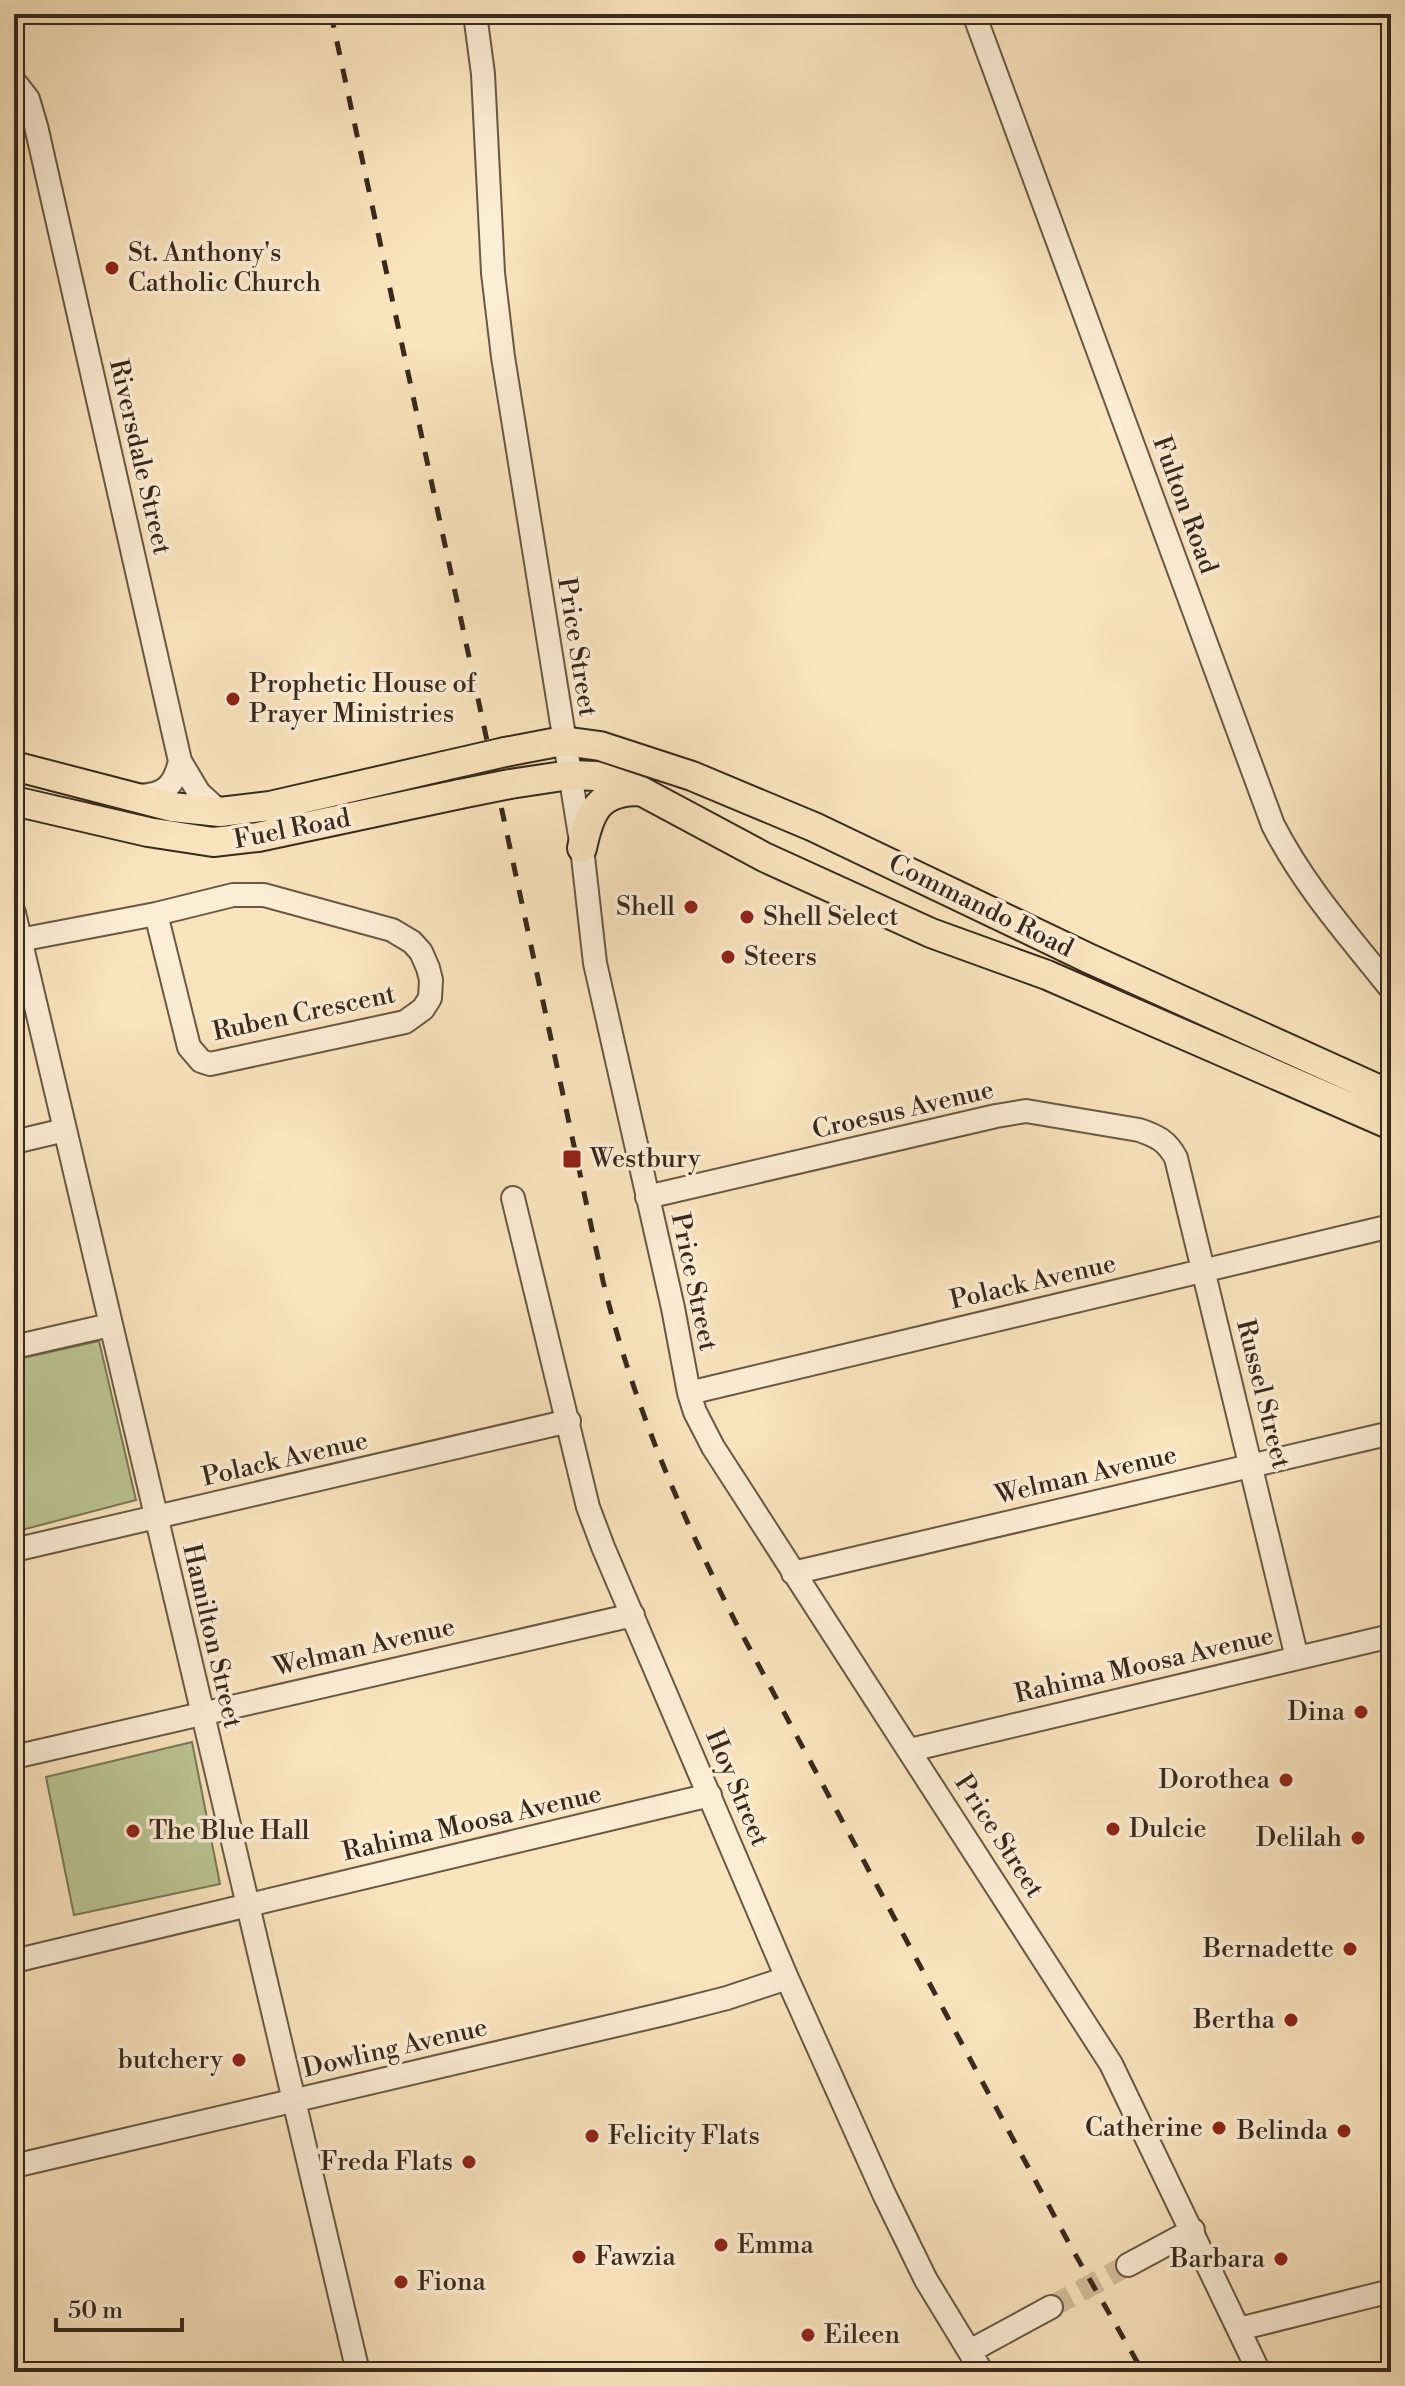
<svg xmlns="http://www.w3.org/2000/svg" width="1405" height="2386" viewBox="0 0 1405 2386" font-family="'Libre Bodoni',serif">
	<rect width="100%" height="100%" fill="#fae4be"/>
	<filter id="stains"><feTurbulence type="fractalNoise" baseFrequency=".0025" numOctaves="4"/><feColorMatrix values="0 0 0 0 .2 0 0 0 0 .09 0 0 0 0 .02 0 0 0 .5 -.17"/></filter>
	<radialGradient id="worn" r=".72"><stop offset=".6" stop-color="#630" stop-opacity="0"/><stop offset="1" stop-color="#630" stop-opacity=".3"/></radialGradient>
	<path fill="#bbc594" stroke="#7a7758" stroke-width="2" d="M99,1341L136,1500L14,1532V1360Z
		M192,1742L220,1884L74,1915L46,1777Z"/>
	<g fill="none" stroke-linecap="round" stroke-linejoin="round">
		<path stroke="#d3bf9e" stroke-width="22" stroke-dasharray="22 11" stroke-linecap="butt" d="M1051,2307L1128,2265"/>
		<g stroke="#685844" stroke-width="26">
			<path id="minor" d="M475,14L483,74L493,273L503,357L582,848L595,963L673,1308L689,1393L695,1412L713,1447L1111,2064L1259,2372
				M974,14L1273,825C1304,886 1349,936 1391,989
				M14,81L28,99L36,126L180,761L199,793L220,812
				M138,796C164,795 174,787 180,761
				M14,913L358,2372
				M14,941L156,914L233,895H264L392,930L412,942L421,952L428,968L431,980L430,998L423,1009L405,1022L210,1064L201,1061L189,1047L156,914
				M14,1142L65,1130
				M647,1197L996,1116L1026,1111L1139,1130C1157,1136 1167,1141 1176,1158L1297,1658
				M513,1198L588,1507L603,1547L787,1978L884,2194L926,2280L982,2372
				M14,1347L110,1325
				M689,1393L1391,1226
				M14,1550L569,1421
				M793,1573L1391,1433
				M910,1750L1391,1636
				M14,1757L633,1615
				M14,1961L710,1795
				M14,2166L668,2013L727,1998L787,1978
				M1128,2265L1193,2230
				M1239,2329L1391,2291
				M970,2351L1051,2307"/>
		</g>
		<g stroke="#38291c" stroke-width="32">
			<path id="major" d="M505,752L563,741L600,746L692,776L814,827L1088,958L1391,1095
				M14,766L172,807L220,812L270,806L444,766
				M510,784L570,775L596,776L641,791L764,857L931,933L1047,975L1391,1125
				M14,801L148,832L213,842L258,837L460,794
				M582,848C590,811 598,791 640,791"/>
		</g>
		<use href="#minor" stroke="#fcedd5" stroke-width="22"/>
		<use href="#major" stroke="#fae4be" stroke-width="28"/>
		<path stroke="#38291c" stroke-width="5" stroke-dasharray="14 14" stroke-linecap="butt" d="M331,14L603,1281C632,1401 680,1513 736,1623L1071,2247L1143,2372"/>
		<g stroke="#38291c" stroke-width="32" stroke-linecap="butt">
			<path id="major-bridge" d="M444,766L505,752
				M460,794L510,784"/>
		</g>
		<use href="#major-bridge" stroke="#fae4be" stroke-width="28"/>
	</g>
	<g fill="#8f2418" stroke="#fcedd5" stroke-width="3">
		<circle cx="112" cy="268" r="8"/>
		<circle cx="233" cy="699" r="8"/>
		<circle cx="691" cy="907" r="8"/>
		<circle cx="747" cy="917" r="8"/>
		<circle cx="728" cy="957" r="8"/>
		<rect x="562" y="1149" width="20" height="20" rx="4"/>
		<circle cx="1361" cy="1712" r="8"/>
		<circle cx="1286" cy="1780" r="8"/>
		<circle cx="1113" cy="1829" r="8"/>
		<circle cx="133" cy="1831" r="8"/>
		<circle cx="1358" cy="1838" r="8"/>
		<circle cx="1350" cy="1949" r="8"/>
		<circle cx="1291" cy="2020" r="8"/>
		<circle cx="239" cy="2060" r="8"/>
		<circle cx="1219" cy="2128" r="8"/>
		<circle cx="1344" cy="2131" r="8"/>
		<circle cx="592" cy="2136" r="8"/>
		<circle cx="469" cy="2162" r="8"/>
		<circle cx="721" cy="2245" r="8"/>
		<circle cx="579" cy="2257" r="8"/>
		<circle cx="1281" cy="2259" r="8"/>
		<circle cx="401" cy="2282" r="8"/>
		<circle cx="808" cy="2335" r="8"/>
	</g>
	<g text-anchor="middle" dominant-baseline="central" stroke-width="7" stroke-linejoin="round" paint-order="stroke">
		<g font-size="26" fill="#38291c" stroke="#fcedd5" text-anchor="start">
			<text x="128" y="253">St. Anthony's<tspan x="128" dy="30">Catholic Church</tspan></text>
			<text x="249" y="684">Prophetic House of<tspan x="249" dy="30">Prayer Ministries</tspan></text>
			<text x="675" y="907" text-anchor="end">Shell</text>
			<text x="763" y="917">Shell Select</text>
			<text x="744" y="957">Steers</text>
			<text x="590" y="1159">Westbury</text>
			<text x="1345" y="1712" text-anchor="end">Dina</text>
			<text x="1270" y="1780" text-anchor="end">Dorothea</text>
			<text x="1129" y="1829">Dulcie</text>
			<text x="149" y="1831">The Blue Hall</text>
			<text x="1342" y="1838" text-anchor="end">Delilah</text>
			<text x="1334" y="1949" text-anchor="end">Bernadette</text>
			<text x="1275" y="2020" text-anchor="end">Bertha</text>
			<text x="223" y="2060" text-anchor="end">butchery</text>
			<text x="1203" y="2128" text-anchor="end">Catherine</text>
			<text x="1328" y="2131" text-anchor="end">Belinda</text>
			<text x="608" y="2136">Felicity Flats</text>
			<text x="453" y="2162" text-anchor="end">Freda Flats</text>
			<text x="737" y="2245">Emma</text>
			<text x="595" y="2257">Fawzia</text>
			<text x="1265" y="2259" text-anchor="end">Barbara</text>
			<text x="417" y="2282">Fiona</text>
			<text x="824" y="2335">Eileen</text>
		</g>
		<g font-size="26" fill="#38291c" stroke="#fcedd5">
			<text transform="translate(140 457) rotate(77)">Riversdale Street</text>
			<text transform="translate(1185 505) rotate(70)">Fulton Road</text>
			<text transform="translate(577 647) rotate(81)">Price Street</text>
			<text transform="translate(292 829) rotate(-11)">Fuel Road</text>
			<text transform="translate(981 906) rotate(26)">Commando Road</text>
			<text transform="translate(304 1013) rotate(-12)">Ruben Crescent</text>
			<text transform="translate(903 1110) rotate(-13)">Croesus Avenue</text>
			<text transform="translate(694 1282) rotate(78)">Price Street</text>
			<text transform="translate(1033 1282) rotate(-13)">Polack Avenue</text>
			<text transform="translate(1263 1394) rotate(76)">Russel Street</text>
			<text transform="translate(285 1459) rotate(-13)">Polack Avenue</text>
			<text transform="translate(1086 1475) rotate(-13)">Welman Avenue</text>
			<text transform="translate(212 1636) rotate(77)">Hamilton Street</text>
			<text transform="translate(364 1647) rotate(-13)">Welman Avenue</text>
			<text transform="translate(1144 1665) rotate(-13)">Rahima Moosa Avenue</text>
			<text transform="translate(737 1788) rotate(67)">Hoy Street</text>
			<text transform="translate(472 1823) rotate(-13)">Rahima Moosa Avenue</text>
			<text transform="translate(999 1836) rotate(57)">Price Street</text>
			<text transform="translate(395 2048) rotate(-13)">Dowling Avenue</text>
		</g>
	</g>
	<rect width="1405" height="2386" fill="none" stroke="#fae4be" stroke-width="48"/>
	<rect x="16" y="16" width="1373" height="2354" fill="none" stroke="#38291c" stroke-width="4"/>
	<rect x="24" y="24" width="1357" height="2338" fill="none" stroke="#38291c" stroke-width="2"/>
	<path d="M56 2318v12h126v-12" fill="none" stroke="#38291c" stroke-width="4"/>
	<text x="68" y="2318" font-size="24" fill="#38291c" stroke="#fcedd5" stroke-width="6" paint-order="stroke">50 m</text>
	<rect width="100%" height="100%" filter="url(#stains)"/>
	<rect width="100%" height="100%" fill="url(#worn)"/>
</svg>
